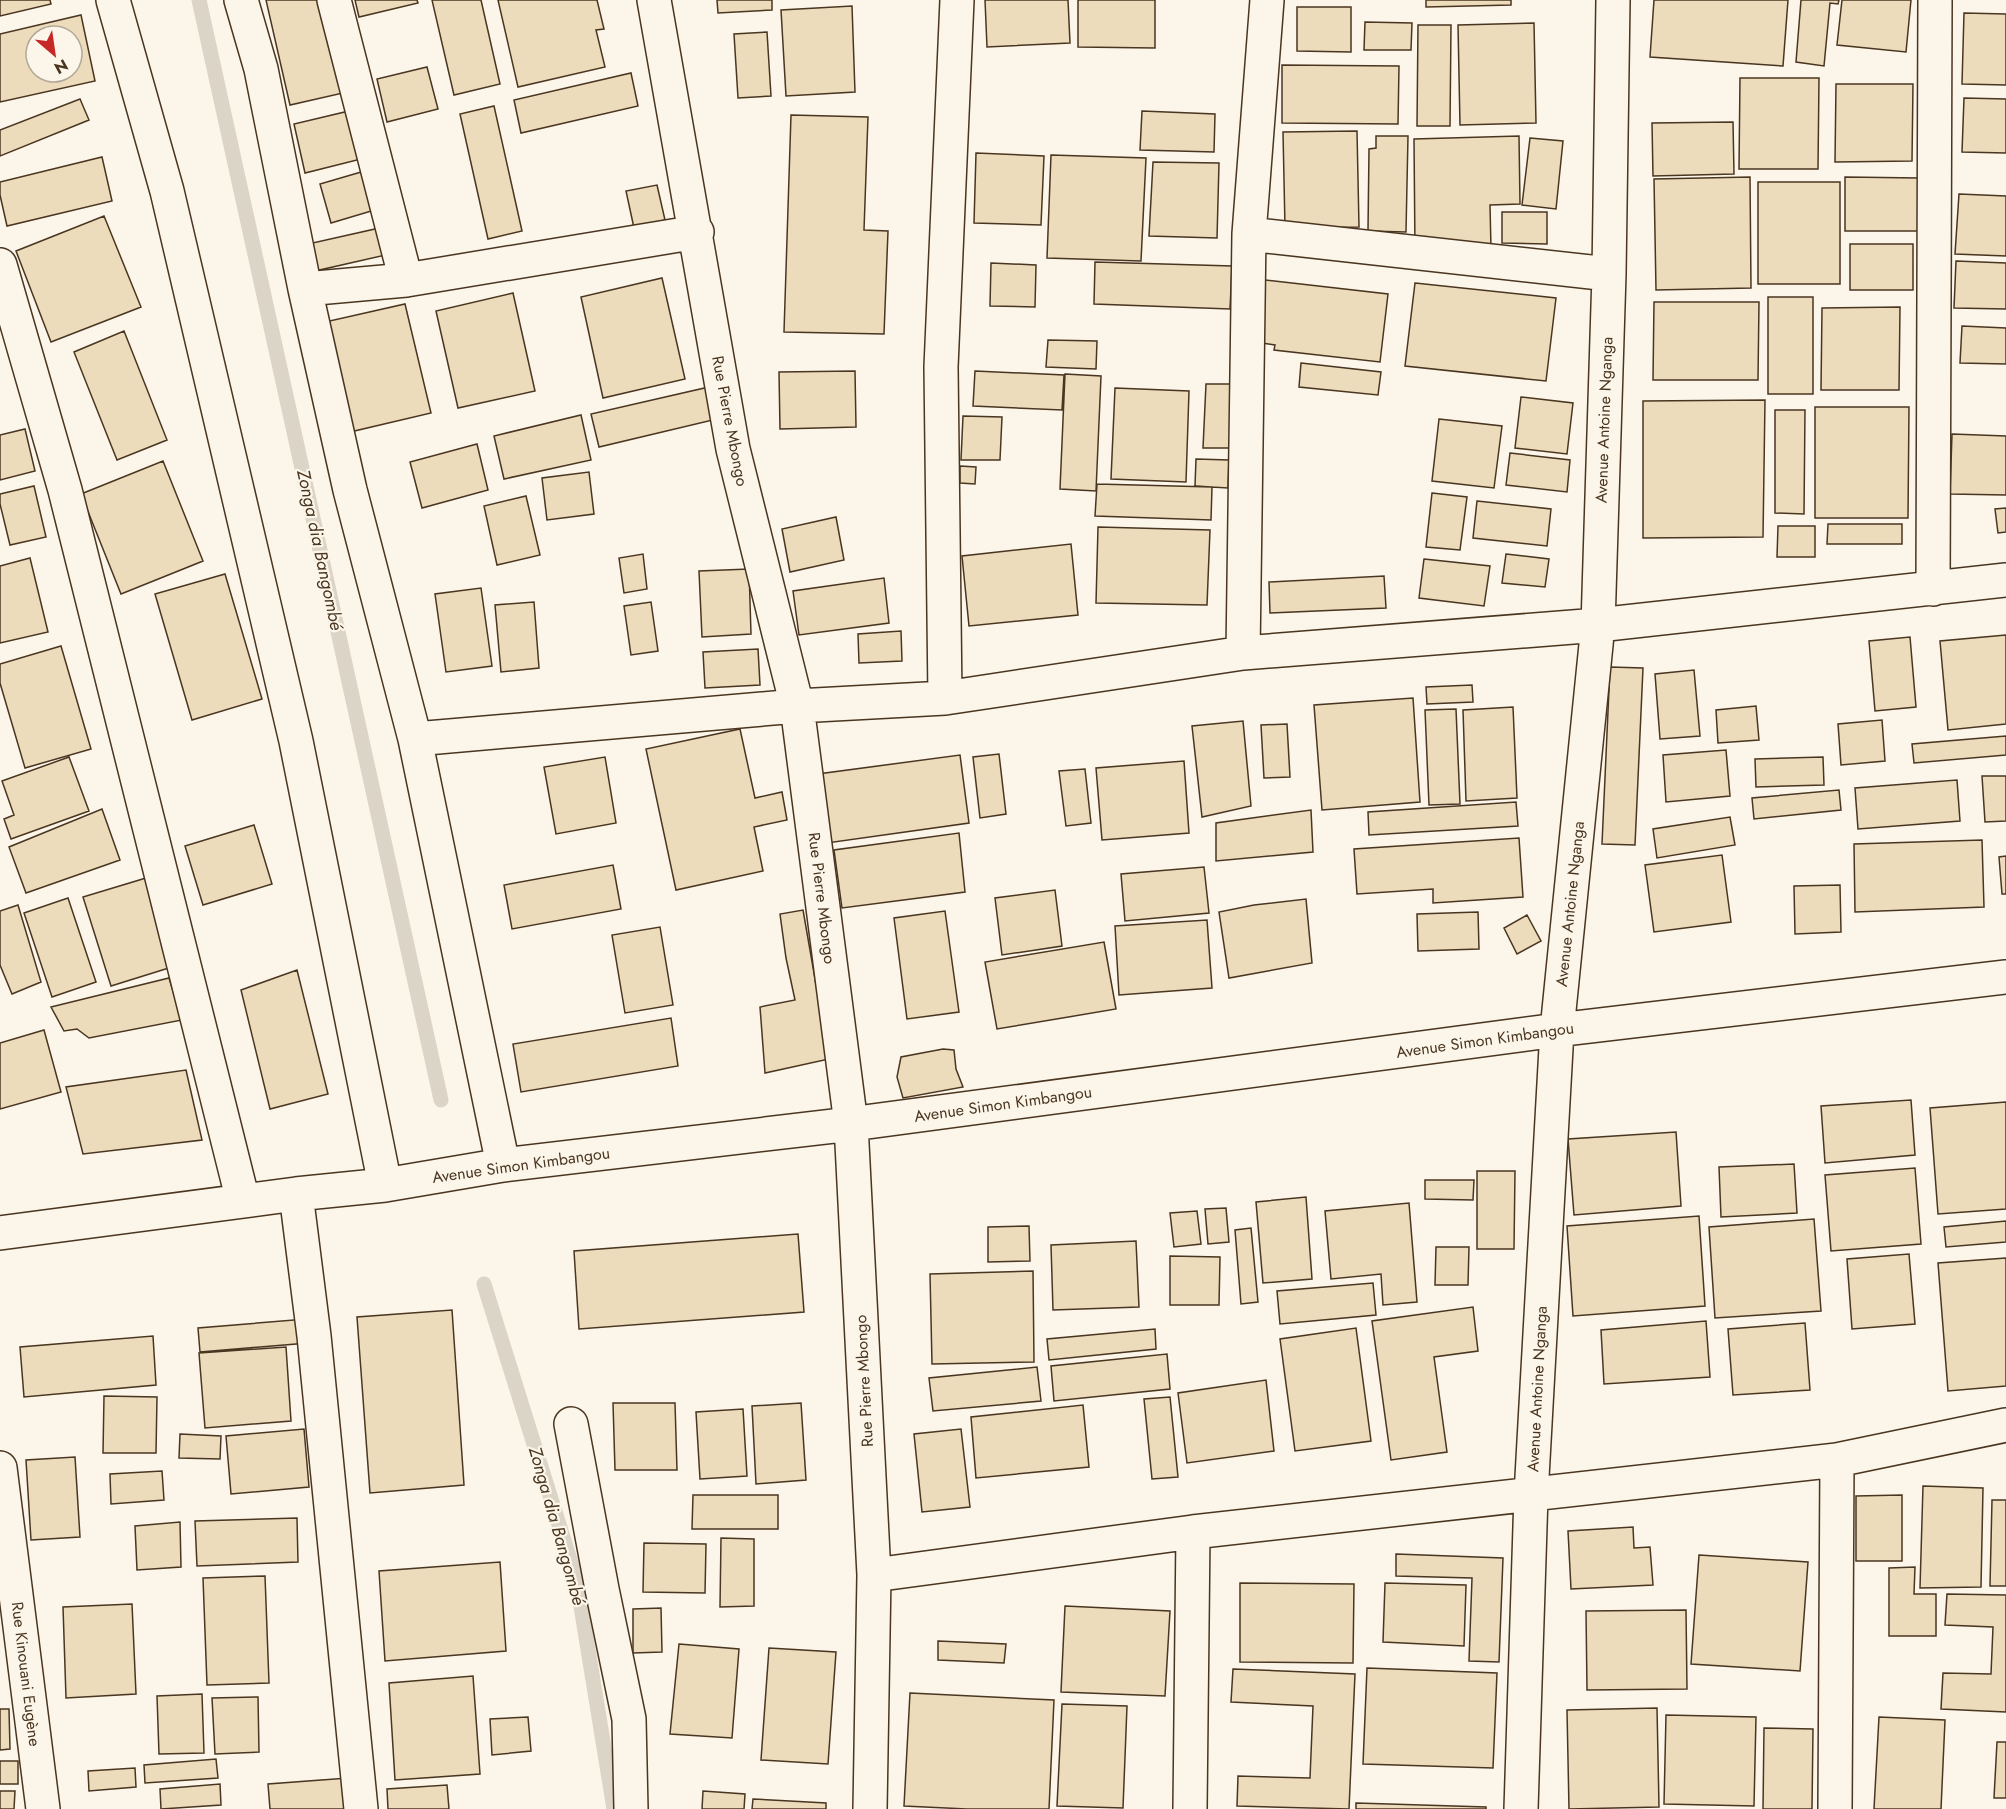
<svg xmlns="http://www.w3.org/2000/svg" width="2006" height="1809" viewBox="0 0 2006 1809" font-family="Jost,sans-serif">
	<rect width="100%" height="100%" fill="#fbf6e9"/>
	<g fill="none" stroke-linecap="round" stroke-linejoin="round">
		<path stroke="#dcd4c6" stroke-width="15" d="M199,0L441,1100
			M484,1284L577,1582L614,1809"/>
	</g>
	<path fill="#ecdcbc" stroke="#4a3520" stroke-width="1.5" fill-rule="evenodd" d="M0,0H50L51,4L0,16Z
		M266,0H322L343,93L290,105Z
		M355,0H417L418,3L359,17Z
		M432,0H481L500,84L454,95Z
		M498,0H597L604,29L596,30L605,67L518,87Z
		M717,0H772V10L718,13Z
		M985,0H1068L1070,43L987,47Z
		M1078,0H1155V48L1078,47Z
		M1426,0H1511V5L1426,7Z
		M1654,0H1788L1783,66L1650,57Z
		M1801,0H1839L1838,4L1830,3L1824,66L1796,62Z
		M1842,0H1911L1906,52L1837,45Z
		M852,6L855,92L786,96L781,10Z
		M1297,7H1351V52L1297,51Z
		M1964,13L2006,14V85L1962,84Z
		M81,15L95,81L0,102V34ZM36,36H72V72H36Z
		M1365,22L1412,23L1411,50H1364Z
		M1534,23L1536,123L1460,125L1458,25Z
		M1418,25H1451L1450,126H1417Z
		M767,32L771,96L738,98L734,34Z
		M1282,65L1399,66L1398,124L1282,123Z
		M427,67L438,109L387,122L377,79Z
		M631,73L638,106L521,133L514,100Z
		M1740,78H1819L1818,169H1739Z
		M1836,84H1913L1912,161L1835,162Z
		M1964,98L2006,99V153L1962,152Z
		M80,99L89,120L0,156V130Z
		M494,106L522,231L488,239L460,114Z
		M349,111L361,159L305,173L294,124Z
		M1142,111L1215,114L1214,152L1140,150Z
		M791,115L868,117L864,230L888,231L884,334L784,332Z
		M1733,122L1734,174L1653,176L1652,123Z
		M1357,131L1359,227L1285,228L1283,132Z
		M1376,136H1408L1406,232L1368,231L1369,149L1376,148Z
		M1519,136L1520,204L1490,205L1491,249L1415,251L1414,139Z
		M1530,138L1563,141L1556,209L1522,205Z
		M976,153L1044,156L1041,225L974,223Z
		M1051,155L1146,158L1141,261L1047,258Z
		M102,157L112,201L7,226L0,195V182Z
		M1153,162L1219,163L1217,238L1149,236Z
		M368,170L378,209L331,223L320,184Z
		M1750,177L1751,288L1656,290L1654,179Z
		M1845,177L1919,178L1918,231H1845Z
		M1758,182H1840V284H1758Z
		M657,185L665,220L634,228L626,191Z
		M1959,194L2006,196V256L1955,254Z
		M1502,212H1547V244L1502,243Z
		M104,216L141,307L51,342L16,251Z
		M384,227L390,254L315,271L308,244Z
		M1850,244H1913V290H1850Z
		M1956,261L2006,263V309L1954,308Z
		M1095,262L1232,266L1230,309L1094,304Z
		M991,263L1036,265L1035,307L990,306Z
		M662,278L685,379L603,398L581,297Z
		M1256,279L1388,294L1380,362L1274,350L1275,345L1248,341Z
		M1415,283L1556,298L1546,381L1405,366Z
		M513,293L535,391L458,408L436,311Z
		M1768,297H1813V394H1768Z
		M1654,302H1759L1758,380H1653Z
		M405,304L431,413L350,432L325,322Z
		M1900,307L1899,390H1821L1822,308Z
		M1962,326L2006,328V364L1960,363Z
		M124,331L167,440L117,460L74,352Z
		M1048,340L1097,341L1096,369L1046,367Z
		M1301,363L1381,372L1378,395L1299,387Z
		M855,371L856,427L780,429L779,372Z
		M975,371L1064,375L1062,410L973,406Z
		M1065,374L1101,376L1096,491L1060,489Z
		M1206,384H1233L1231,448H1203Z
		M709,387L717,419L599,447L591,414Z
		M1115,388L1189,391L1186,482L1111,479Z
		M1521,397L1573,403L1567,454L1515,448Z
		M1765,400L1763,537L1643,538V401Z
		M1815,407H1909L1908,518H1815Z
		M1775,410H1805L1804,514L1775,513Z
		M581,415L591,460L504,479L494,436Z
		M963,416L1002,417L1000,460H961Z
		M1439,419L1502,426L1494,488L1432,481Z
		M25,429L35,471L0,480V435Z
		M1952,434L2006,436V495L1950,494Z
		M477,444L488,490L422,508L410,462Z
		M1510,453L1570,460L1567,492L1506,485Z
		M1196,459L1229,460L1228,488L1195,486Z
		M163,461L203,561L121,594L81,494Z
		M960,466L976,467L975,484L960,483Z
		M589,472L594,514L547,520L542,478Z
		M1097,484L1212,487L1211,520L1095,516Z
		M34,486L46,537L10,545L0,504V494Z
		M1432,493L1467,497L1460,550L1426,547Z
		M526,496L540,555L497,565L484,506Z
		M1477,501L1551,509L1547,546L1473,538Z
		M2006,508V532L1998,533L1995,509Z
		M836,517L844,560L790,572L782,529Z
		M1828,524H1902V544H1827Z
		M1778,526H1815V557H1777Z
		M1098,527L1210,530L1207,605L1096,603Z
		M1071,544L1078,615L969,626L962,556Z
		M643,554L647,589L624,593L619,558Z
		M1506,554L1549,559L1545,587L1502,583Z
		M30,558L48,632L0,643V566Z
		M1424,559L1490,566L1484,606L1419,598Z
		M749,569L751,634L702,637L699,571Z
		M225,574L262,699L192,720L155,594Z
		M1384,576L1386,608L1270,613L1269,582Z
		M884,578L889,623L799,635L793,591Z
		M481,588L492,666L446,672L435,594Z
		M534,602L539,668L501,672L495,605Z
		M651,602L658,651L631,655L624,606Z
		M901,631L902,661L859,663L858,634Z
		M2006,635V724L1948,730L1940,641Z
		M1910,637L1916,707L1875,711L1869,641Z
		M61,646L91,749L25,768L0,683V664Z
		M758,649L760,685L705,688L703,652Z
		M1610,667L1643,668L1635,845L1602,844Z
		M1694,670L1700,736L1660,739L1655,674Z
		M1472,685L1473,702L1427,704L1426,687Z
		M1413,698L1420,802L1322,810L1314,705Z
		M1756,706L1759,740L1718,743L1716,710Z
		M1513,707L1517,798L1466,801L1463,710Z
		M1456,709L1460,804L1429,805L1425,710Z
		M1882,720L1885,761L1841,765L1838,724Z
		M1243,721L1251,806L1202,817L1192,726Z
		M1287,724L1290,777L1264,778L1261,725Z
		M740,729L755,798L782,792L787,820L754,827L763,871L676,890L646,749Z
		M2006,736V755L1914,763L1912,744Z
		M1726,750L1730,796L1666,802L1663,755Z
		M999,754L1006,814L980,818L973,757Z
		M960,755L969,823L827,843L818,774Z
		M69,757L89,811L11,839L4,819L14,815L2,781Z
		M605,757L616,823L556,834L544,767Z
		M1823,757L1824,785L1756,787L1755,759Z
		M1184,761L1189,833L1102,840L1096,768Z
		M1085,769L1091,823L1066,826L1059,771Z
		M1982,776H2006V821L1985,822Z
		M1957,780L1960,821L1858,829L1855,788Z
		M1839,790L1841,810L1754,819L1752,798Z
		M1516,802L1518,826L1369,835L1368,812Z
		M102,809L120,860L26,893L9,847Z
		M1311,810L1313,852L1216,861V823Z
		M1730,817L1735,845L1657,858L1653,829Z
		M254,825L272,884L203,905L185,846Z
		M959,833L965,892L842,908L834,850Z
		M1519,838L1523,897L1433,903V889L1357,894L1354,849Z
		M1982,840L1984,907L1855,912L1854,844Z
		M1722,855L1731,922L1654,932L1645,865Z
		M2006,856V894H2002L1999,857Z
		M613,865L621,909L512,929L504,885Z
		M1204,867L1209,913L1125,921L1121,874Z
		M146,878L172,967L111,986L83,897Z
		M1840,885L1841,932L1795,934L1794,886Z
		M1055,890L1062,946L1002,955L995,898Z
		M68,898L96,982L52,997L24,913Z
		M1306,899L1312,963L1229,978L1219,912L1254,905Z
		M18,905L41,982L12,994L0,965V911Z
		M803,910L829,1059L765,1073L760,1007L795,1000L786,958L780,914Z
		M945,911L959,1012L907,1019L894,918Z
		M1478,912L1479,949L1418,951L1417,914Z
		M1527,915L1541,941L1517,954L1504,928Z
		M1207,920L1212,988L1119,995L1115,926Z
		M660,927L673,1005L625,1013L612,935Z
		M1104,942L1116,1009L997,1029L985,962Z
		M297,970L328,1094L270,1109L241,990Z
		M169,978L182,1020L89,1038L77,1029L64,1031L51,1007Z
		M671,1018L678,1066L521,1092L513,1044Z
		M44,1030L61,1092L0,1109V1043Z
		M943,1049L954,1050L956,1069L963,1087L903,1098L897,1077L901,1057Z
		M186,1070L202,1140L83,1154L66,1087Z
		M1911,1100L1915,1155L1825,1163L1821,1106Z
		M2006,1102V1209L1938,1214L1930,1108Z
		M1676,1132L1681,1206L1574,1215L1568,1139Z
		M1794,1164L1797,1213L1721,1217L1719,1167Z
		M1915,1168L1921,1244L1831,1251L1825,1175Z
		M1477,1171H1515L1514,1249H1477Z
		M1425,1180H1474L1473,1200L1425,1199Z
		M1306,1197L1312,1279L1263,1283L1256,1202Z
		M1409,1203L1417,1302L1383,1305L1381,1274L1331,1279L1325,1211Z
		M1226,1208L1229,1242L1208,1244L1205,1209Z
		M1197,1211L1201,1244L1174,1247L1170,1213Z
		M1699,1216L1705,1306L1573,1316L1567,1226Z
		M1814,1219L1821,1311L1715,1318L1709,1227Z
		M2006,1221V1242L1946,1247L1944,1227Z
		M1029,1226L1030,1261L988,1262V1227Z
		M1251,1228L1258,1302L1241,1304L1235,1230Z
		M798,1234L804,1312L579,1329L574,1251Z
		M1136,1241L1139,1307L1053,1310L1051,1245Z
		M1436,1247H1469L1468,1285H1435Z
		M1909,1254L1915,1324L1852,1329L1847,1259Z
		M1170,1256L1220,1257L1219,1305H1170Z
		M2006,1258V1386L1948,1391L1938,1263Z
		M1033,1271L1034,1362L932,1364L930,1274Z
		M1373,1283L1376,1315L1280,1324L1277,1291Z
		M1473,1307L1478,1351L1434,1357L1447,1452L1391,1460L1372,1321Z
		M452,1310L464,1485L370,1493L357,1317Z
		M306,1319L308,1343L200,1352L198,1328Z
		M1706,1321L1710,1377L1604,1384L1601,1330Z
		M1805,1323L1810,1390L1733,1395L1728,1329Z
		M1356,1328L1371,1441L1295,1451L1280,1339Z
		M1155,1329L1156,1349L1049,1360L1047,1339Z
		M153,1336L156,1385L24,1397L20,1347Z
		M286,1347L291,1421L205,1428L199,1353Z
		M1167,1354L1170,1389L1054,1401L1051,1366Z
		M1037,1367L1041,1401L933,1411L929,1378Z
		M1266,1380L1274,1451L1187,1463L1178,1393Z
		M104,1396L157,1397L156,1453H103Z
		M1170,1397L1178,1477L1152,1479L1144,1399Z
		M613,1403H675L677,1470H615Z
		M801,1403L806,1480L756,1484L752,1406Z
		M1083,1405L1089,1467L976,1478L971,1417Z
		M743,1409L747,1476L700,1479L696,1412Z
		M304,1429L309,1487L231,1494L226,1436Z
		M961,1429L970,1507L922,1512L914,1434Z
		M180,1434L221,1436L220,1459L179,1458Z
		M75,1457L80,1537L31,1540L26,1460Z
		M162,1471L164,1500L111,1504L110,1474Z
		M1923,1486L1983,1488L1981,1587L1920,1588Z
		M693,1495H778V1529H692Z
		M1902,1495V1561H1856V1496Z
		M1992,1500H2006V1586H1990Z
		M297,1518L298,1562L197,1566L195,1521Z
		M180,1522L181,1567L137,1570L135,1526Z
		M1633,1527L1634,1548L1650,1547L1653,1585L1571,1589L1568,1531Z
		M721,1538L754,1539V1606L720,1607Z
		M644,1543L706,1544L705,1593L643,1592Z
		M1396,1554L1503,1558L1499,1662L1469,1661L1472,1578L1396,1576Z
		M1699,1555L1808,1562L1800,1671L1691,1664Z
		M500,1562L506,1651L385,1661L379,1571Z
		M1915,1567L1914,1594H1936V1636H1889V1568Z
		M265,1576L269,1683L207,1685L203,1578Z
		M1240,1583L1354,1584L1353,1663L1240,1662Z
		M1385,1583L1466,1585L1464,1646L1383,1642Z
		M1947,1594L2006,1595V1712L1941,1709L1943,1673L1991,1674L1993,1627L1945,1625Z
		M132,1604L136,1694L66,1698L63,1607Z
		M1065,1606L1170,1611L1165,1696L1061,1692Z
		M661,1608L662,1652L633,1653V1609Z
		M1686,1610L1687,1689L1587,1690L1586,1611Z
		M938,1641L1006,1644L1004,1663L938,1660Z
		M679,1644L739,1649L732,1738L670,1734Z
		M769,1648L836,1652L828,1764L761,1760Z
		M1367,1668L1497,1673L1493,1768L1363,1764Z
		M1233,1669L1355,1674L1349,1809L1237,1806L1238,1776L1310,1778L1313,1706L1231,1702Z
		M473,1676L480,1774L395,1780L389,1683Z
		M910,1693L1054,1700L1049,1809H967L904,1806Z
		M202,1694L204,1753L159,1754L157,1696Z
		M258,1697L259,1752L215,1754L212,1698Z
		M1062,1704L1127,1706L1123,1808L1057,1806Z
		M1657,1708L1659,1807L1569,1809L1567,1710Z
		M0,1709H9L10,1749L0,1750Z
		M1666,1715L1756,1717L1754,1806L1664,1804Z
		M528,1717L531,1751L492,1755L490,1719Z
		M1879,1717L1945,1720L1941,1809H1874Z
		M1764,1728L1813,1729L1812,1809H1763Z
		M1997,1742H2006V1798H1994Z
		M216,1759L218,1778L145,1783L144,1765Z
		M0,1761H18V1784H0Z
		M135,1768L136,1787L89,1791L88,1771Z
		M348,1778V1809H270L268,1784Z
		M220,1784L221,1805L161,1809L160,1789Z
		M447,1785L449,1809H388L387,1789Z
		M0,1791H15L14,1809H0Z
		M703,1791L745,1794L744,1809H702Z
		M753,1799L826,1803V1809H752Z
		M1356,1803L1486,1807V1809H1356Z"/>
	<g fill="none" stroke-linecap="round" stroke-linejoin="round">
		<g stroke="#4a3520" stroke-width="36">
			<path id="minor" d="M113,0L167,191L296,741L385,1185
				M241,0L261,69L305,289L350,490L415,739L503,1165
				M334,0L406,280
				M654,0L733,449L797,706L851,1124L874,1575L870,1809
				M1249,234L1609,274
				M0,265L65,490L243,1201
				M305,289L406,280L697,232
				M1933,589L1935,0
				M1243,653L1249,234L1267,0
				M945,698L941,367L957,0
				M415,739L797,706L945,698L1243,653L1598,625L2006,580
				M296,1194L314,1336L361,1809
				M0,1233L296,1194L385,1185L503,1165L851,1124L1557,1030L2006,977
				M571,1424L602,1589L629,1719L631,1809
				M0,1468L43,1809
				M874,1575L1193,1532L1837,1460L2006,1425
				M1190,1809L1193,1532
				M1521,1809L1531,1495L1557,1030L1598,625L1609,274L1613,0
				M1835,1809L1837,1460"/>
		</g>
		<use href="#minor" stroke="#fbf6e9" stroke-width="33"/>
	</g>
	<g text-anchor="middle" dominant-baseline="central" stroke-width="4.5" stroke-linejoin="round" paint-order="stroke">
		<g font-size="16" fill="#4a3520" stroke="#fbf6e9">
			<text transform="translate(1604 420) rotate(-88)">Avenue Antoine Nganga</text>
			<text transform="translate(730 421) rotate(79)">Rue Pierre Mbongo</text>
			<text transform="translate(822 898) rotate(83)">Rue Pierre Mbongo</text>
			<text transform="translate(1570 904) rotate(-84)">Avenue Antoine Nganga</text>
			<text transform="translate(1485 1040) rotate(-8)">Avenue Simon Kimbangou</text>
			<text transform="translate(1003 1104) rotate(-8)">Avenue Simon Kimbangou</text>
			<text transform="translate(521 1165) rotate(-8)">Avenue Simon Kimbangou</text>
			<text transform="translate(864 1381) rotate(-93)">Rue Pierre Mbongo</text>
			<text transform="translate(1537 1389) rotate(-87)">Avenue Antoine Nganga</text>
			<text transform="translate(26 1674) rotate(83)">Rue Kinouani Eugène</text>
		</g>
		<g font-size="18" font-style="italic" fill="#4a3520" stroke="#fbf6e9">
			<text transform="translate(320 550) rotate(78)">Zonga dia Bangombé</text>
			<text transform="translate(557 1526) rotate(74)">Zonga dia Bangombé</text>
		</g>
	</g>
	<g transform="translate(54 54) rotate(151)"><circle r="28" fill="#fbf6e9" stroke="#b4a999" stroke-width="1.5"/>
	<path d="M0-4.5L10 22L0 15L-10 22Z" fill="#c62828"/>
	<text y="-9" font-size="16" font-weight="bold" text-anchor="middle" fill="#4a3520">N</text>
	</g>
</svg>
